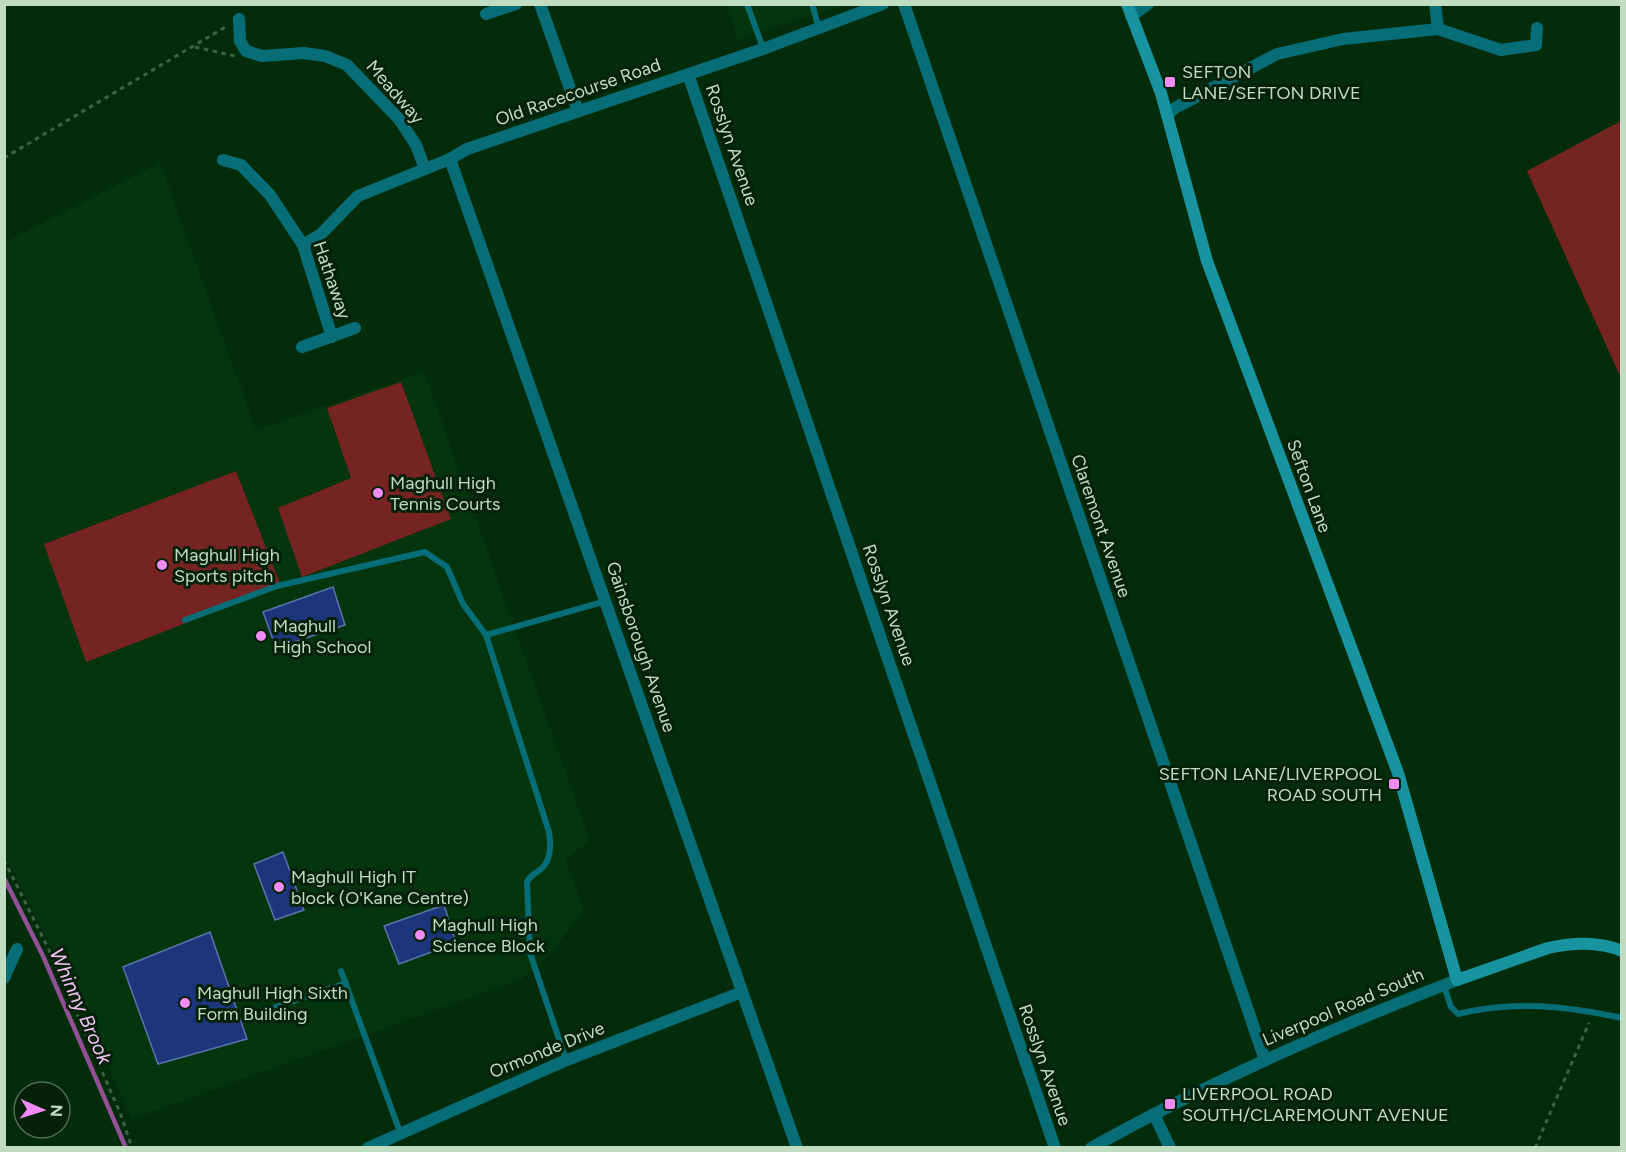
<svg xmlns="http://www.w3.org/2000/svg" width="1626" height="1152" viewBox="0 0 1626 1152" font-family="Figtree,sans-serif">
	<rect width="100%" height="100%" fill="#032d0a"/>
	<path fill="#04350d" d="M726,4L845,5L738,39Z
		M160,163L256,430L424,372L590,841L565,859L584,910L550,954L521,979L132,1119L71,987L5,855V242Z"/>
	<path fill="#762421" d="M1621,121V378L1527,171Z
		M401,382L451,519L302,577L278,508L351,478L327,408Z
		M236,471L281,586L86,662L44,544Z"/>
	<g fill="none" stroke-linecap="round" stroke-linejoin="round">
		<path stroke="#915194" stroke-width="4.5" d="M4,878L43,956L126,1148"/>
	</g>
	<path fill="#1c357b" stroke="#5b73ac" stroke-width="1.5" d="M333,587L345,625L276,648L263,612Z
		M283,852L304,910L275,920L254,864Z
		M444,905L456,943L399,964L384,926Z
		M210,932L247,1039L158,1064L123,967Z"/>
	<g fill="none" stroke-linecap="round" stroke-linejoin="round">
		<path stroke="#3d6342" stroke-width="3" stroke-dasharray="4.5 4.5" stroke-linecap="butt" d="M195,47L235,56
			M4,158L227,26
			M4,860L49,950L121,1115L132,1148
			M1535,1148L1589,1023"/>
		<path stroke="#076e78" stroke-width="6" d="M747,4L763,48
			M812,4L819,28
			M185,620L277,586L425,552L447,567L463,604L486,635L606,601
			M486,635L549,832C551,844 552,860 541,869C534,875 532,873 527,882L530,953L566,1060
			M341,971L400,1132
			M1444,986L1451,1007L1458,1014C1514,1000 1565,1006 1622,1018
			M253,1015L346,983"/>
		<path stroke="#076e78" stroke-width="12" d="M540,4L578,111
			M904,4L1265,1060
			M1435,4L1438,29
			M486,14L516,4
			M1131,16L1148,4
			M239,19L240,41L246,51L262,56L304,53L325,56L347,65L399,119L416,145L425,169
			M688,74L1055,1148
			M1167,115L1175,108L1277,54L1343,39L1438,29L1501,50L1536,45L1537,28
			M450,159L797,1148
			M223,160L241,165L270,195L303,245L332,337
			M303,245L321,234L358,196L450,159L467,149L763,49L883,4
			M302,347L355,328
			M4,978L17,949
			M1154,1114L1170,1148
			M368,1148L562,1062L742,992"/>
		<path stroke="#076e78" stroke-width="12" d="M1091,1148C1209,1082 1332,1028 1457,980"/>
		<path stroke="#1894a0" stroke-width="12" d="M1127,4L1161,93L1207,261L1398,773L1457,980L1548,948C1571,943 1599,941 1622,951"/>
	</g>
	<g fill="#f18bf5" stroke="#062109" stroke-width="2">
		<rect x="1164" y="76" width="12" height="12" rx="3"/>
		<circle cx="378" cy="493" r="6"/>
		<circle cx="162" cy="565" r="6"/>
		<circle cx="261" cy="636" r="6"/>
		<rect x="1388" y="778" width="12" height="12" rx="3"/>
		<circle cx="279" cy="887" r="6"/>
		<circle cx="420" cy="935" r="6"/>
		<circle cx="185" cy="1003" r="6"/>
		<rect x="1164" y="1098" width="12" height="12" rx="3"/>
	</g>
	<g text-anchor="middle" dominant-baseline="central" stroke-width="6" stroke-linejoin="round" paint-order="stroke">
		<g font-size="18" fill="#c0dcc1" stroke="#062109" text-anchor="start">
			<text x="1182" y="72">SEFTON<tspan x="1182" dy="21">LANE/SEFTON DRIVE</tspan></text>
			<text x="390" y="483">Maghull High<tspan x="390" dy="21">Tennis Courts</tspan></text>
			<text x="174" y="555">Maghull High<tspan x="174" dy="21">Sports pitch</tspan></text>
			<text x="273" y="626">Maghull<tspan x="273" dy="21">High School</tspan></text>
			<text x="1382" y="774" text-anchor="end">SEFTON LANE/LIVERPOOL<tspan x="1382" dy="21">ROAD SOUTH</tspan></text>
			<text x="291" y="877">Maghull High IT<tspan x="291" dy="21">block (O'Kane Centre)</tspan></text>
			<text x="432" y="925">Maghull High<tspan x="432" dy="21">Science Block</tspan></text>
			<text x="197" y="993">Maghull High Sixth<tspan x="197" dy="21">Form Building</tspan></text>
			<text x="1182" y="1094">LIVERPOOL ROAD<tspan x="1182" dy="21">SOUTH/CLAREMOUNT AVENUE</tspan></text>
		</g>
		<g font-size="18" fill="#c0dcc1" stroke="#062109">
			<text transform="translate(395 92) rotate(49)">Meadway</text>
			<text transform="translate(578 92) rotate(-19)">Old Racecourse Road</text>
			<text transform="translate(732 145) rotate(71)">Rosslyn Avenue</text>
			<text transform="translate(332 280) rotate(71)">Hathaway</text>
			<text transform="translate(1309 486) rotate(70)">Sefton Lane</text>
			<text transform="translate(1101 526) rotate(71)">Claremont Avenue</text>
			<text transform="translate(889 605) rotate(71)">Rosslyn Avenue</text>
			<text transform="translate(641 647) rotate(71)">Gainsborough Avenue</text>
			<text transform="translate(1343 1007) rotate(-23)">Liverpool Road South</text>
			<text transform="translate(547 1050) rotate(-22)">Ormonde Drive</text>
			<text transform="translate(1045 1065) rotate(71)">Rosslyn Avenue</text>
		</g>
		<g font-size="20" font-style="italic" fill="#f5c0f6" stroke="#062109">
			<text transform="translate(81 1006) rotate(66)">Whinny Brook</text>
		</g>
	</g>
	<rect width="1626" height="1152" fill="none" stroke="#c0dcc1" stroke-width="12"/>
	<g transform="translate(42 1110) rotate(93)"><circle r="28" fill="#062109" stroke="#506c53" stroke-width="1.5"/>
	<path d="M0-4.5L10 22L0 15L-10 22Z" fill="#f18bf5"/>
	<text y="-9" font-size="16" font-weight="bold" text-anchor="middle" fill="#c0dcc1">N</text>
	</g>
</svg>
